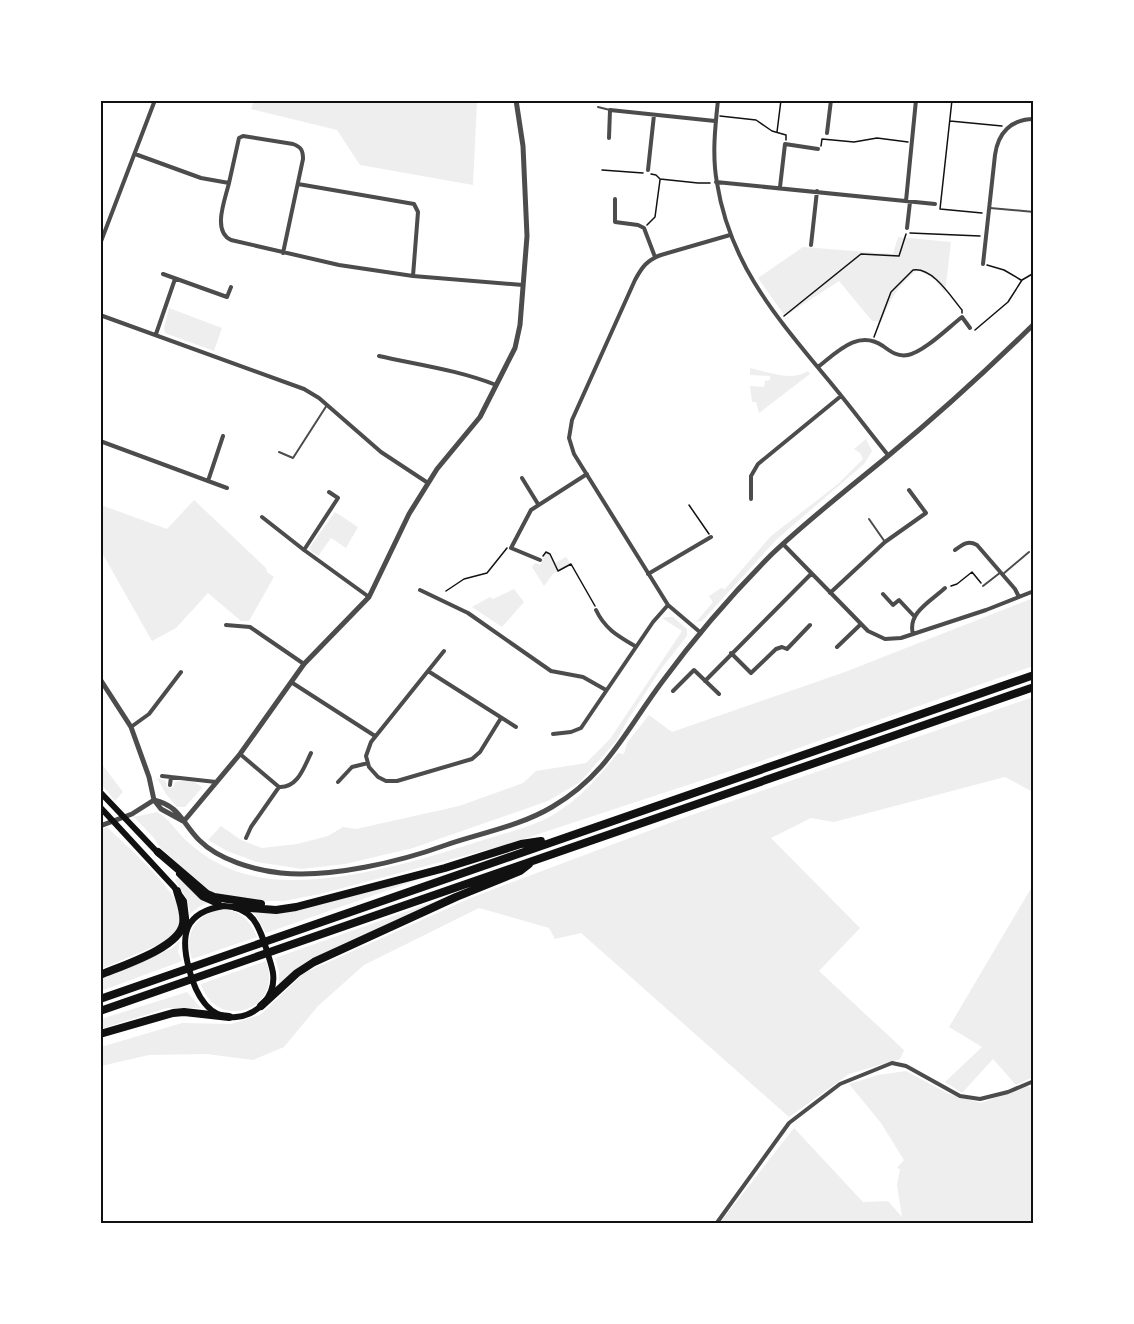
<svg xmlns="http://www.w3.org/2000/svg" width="1134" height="1324" viewBox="0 0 1134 1324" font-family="Ubuntu,sans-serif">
	<rect width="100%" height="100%" fill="#fff"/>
	<path fill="#eee" d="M254,101H477L473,185L360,165L337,130L251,109Z
		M898,237L951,242L945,293L933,278L917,270C896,288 892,297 881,322L872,321L839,281L785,316L758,278L803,247L893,254Z
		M169,308L222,328L214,351L165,333L164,328Z
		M750,368C768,372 791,382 808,371L810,374L759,413L756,402H752L750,386L764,387L765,381L770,380V376L750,375Z
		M866,439L872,451L864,464L776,540L702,621L696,622L713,602L709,596L721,588L725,589L771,536L838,484L863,459L860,453L854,449Z
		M194,500L266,568L267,572L274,577L249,621H241L208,593L176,628L152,641L101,551V505L167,529Z
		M335,512L358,527L346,548L331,538L318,556L311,551L310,547Z
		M546,552L550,554L555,563L566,557L571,564L553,574L544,586L532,567L535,563L540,565Z
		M514,589L524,602L502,627L472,607L490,597L493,599Z
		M1033,598V666L767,759L505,845L320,894L284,901H259L210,893L159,846L154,838L134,817L157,812C171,820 177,833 189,843C206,858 227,870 249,875C316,892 415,862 480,841C505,833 534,827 556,813C581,798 600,775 618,753L624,754L627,743L649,715L672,732L845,672Z
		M668,617H673L687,629V636L661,669L627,721L617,740L580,782L548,801L413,848L345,864L302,869L257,862L227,851L208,840L221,826L241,840L262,848L297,844L328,836L343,827L356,829L459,806L523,783L536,771L586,763L610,739L682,631L662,618Z
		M1033,697V792L1005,777L834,822L811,818L771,838L860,928L819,971L904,1050L900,1059L849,1074L789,1117L581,933L555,939L549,928L479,908L364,965L318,1006L284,1047L253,1060L207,1054L149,1055L101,1066V1047L182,1023L231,1024L260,1015L304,973L473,897L683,818Z
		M101,763L123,792L115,801L101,784Z
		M157,778L166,781L167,787L173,788L175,782C182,780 198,780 202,788L185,807H177L166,794Z
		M107,827C126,846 179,890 181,916C182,926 175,934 169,940L101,969L100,830Z
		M179,877L208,903L200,906L190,914L187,899L175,880Z
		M426,877L266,933L252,909L272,911Z
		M1033,885V1077L1016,1085L993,1059L962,1093L945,1082L982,1047L949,1027Z
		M450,896L315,959L279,987V972L275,958Z
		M221,909C240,910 250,920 257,937L192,959C183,934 196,915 221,909Z
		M180,941L178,952L182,961L101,991V979L172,948Z
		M266,961C284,1010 217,1033 201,984Z
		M187,992L201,1008H167L101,1029V1019Z
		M906,1071L949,1094L981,1103L1026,1086L1033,1088V1223L719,1224L794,1128L863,1202L888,1201L902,1217L897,1185L900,1169L897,1168L904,1160L881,1123L849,1084L878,1075Z"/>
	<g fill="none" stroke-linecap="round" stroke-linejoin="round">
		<path stroke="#111" stroke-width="1.5" d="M952,100L940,209L982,213
			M720,116L756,120L772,131L786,135V140
			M950,121L1002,126
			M777,132L781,100
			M821,146L822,139L854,142L877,138L908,142
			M602,170L643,173
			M651,174L656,175L660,179L698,183H710
			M647,225L655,217L660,180
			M910,233L980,236
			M987,265L1004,270L1021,280
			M784,316L861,254L899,256L906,234
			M975,330L1008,302L1022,280L1034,273
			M874,337L891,292L913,270C933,267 951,297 962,310V313
			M689,505L709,534
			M543,556L546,552L550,554L558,571L571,564L595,606
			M951,586L957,584L972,572L981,583
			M446,591L464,579L487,573L507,548"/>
		<path stroke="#4c4c4c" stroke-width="2" d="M598,107L610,110
			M990,208L1034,212
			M279,452L293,458L327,405
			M869,519L885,542
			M1003,574L1029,552
			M983,586L1001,572"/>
		<path stroke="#4c4c4c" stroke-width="4" d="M718,100C715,128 712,156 717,183C730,264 775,315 825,376C847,402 867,429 888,455
			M827,133L831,100
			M609,138L610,110L715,121
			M135,154L201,178L229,183C225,200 212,231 231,240L339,265L413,276L523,285
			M648,170L654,115
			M716,182L935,204
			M229,183L239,138L243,136L293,144C301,147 303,150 303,159L283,253
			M298,184L414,204L418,212L413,276
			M780,187L785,144L818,149
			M615,199V222L638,225L644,228L655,257
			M906,201L916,100
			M907,228L910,202
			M100,244L155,100
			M811,245L817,191
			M983,264L995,155C998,133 1011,119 1034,119
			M163,274L227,297L231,287
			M100,315L304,389L319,398L381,452L428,483
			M156,334L175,279
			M379,356C419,365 458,370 496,385
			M818,367C837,352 858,329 883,346C891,352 898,357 908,355C924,352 949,327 962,317L970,328
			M100,441L227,488
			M522,478L538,504
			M208,481L223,436
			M751,499V476L758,464L841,396
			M262,517L304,550L369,597
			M783,544L868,631L885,639L901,638L986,610L1034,591
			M304,550L338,498L329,492
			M955,550C963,544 968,540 977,545L1015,589L1019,597
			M540,560L511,548L531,510L587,474
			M648,574L711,537
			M420,590L468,613L551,671L583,677L606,690
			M830,593L885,542L926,513L909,490
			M883,594L893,605L899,600L914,616
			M596,610C605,629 618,636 635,646
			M226,625L250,627L304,664
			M701,633L668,605L574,454L569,438L572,420L635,280C642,267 647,260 661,255L730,235
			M913,634C907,613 931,601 945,588
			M837,647L861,624
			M444,651L371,742L366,756L369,767L378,777L386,781H397L472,759L480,752L501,718
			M731,653L751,673L776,649L782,647L787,649L810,625
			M428,671L516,727
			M705,681L811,574
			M291,682L375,736
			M673,691L694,670L719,694
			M131,727L149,714L181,672
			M553,734L571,732L581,728L653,622L668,605
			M240,754L279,787
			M162,776L216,782
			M338,782L352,767L368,763
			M170,785L171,777
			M246,838L251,827L279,787C298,788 304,767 311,753
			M716,1224L789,1123L840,1084L892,1063L906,1066L960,1096L980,1099L1008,1092L1034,1081"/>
		<path stroke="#4c4c4c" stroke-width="5" d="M100,679L131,727L149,777L154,800L161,809L183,821
			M154,800C180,806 182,823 199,840C219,860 254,870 281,873C331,878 399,862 446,845C481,833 520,826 552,807C607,775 626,730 662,682C695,637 733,593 772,554C809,519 849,488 888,456C939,414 987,370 1034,324
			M184,821L240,754L304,664L369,597L409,514L437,469L480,417L515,348L520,325L527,236L523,146L516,100
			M100,826L132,814L154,800"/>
		<path stroke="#111" stroke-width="6" d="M100,792L159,854
			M100,807L174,887L184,901L187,926
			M179,874L202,897L220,905
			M224,906C253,907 259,926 267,951C269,958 272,966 273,973C276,996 258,1015 236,1017C208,1020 195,992 189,969C180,935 184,912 224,906Z"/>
		<path stroke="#111" stroke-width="8" d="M158,852L207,894L214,897L261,904
			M236,907L276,910L296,907L445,868L521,844L541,841
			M100,975C121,966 179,948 183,924C185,913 180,902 177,891
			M100,999L1034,675
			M261,1006L297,973L314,962L456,897L520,871L529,864
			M100,1011L1034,687
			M100,1034L173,1013L184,1012L229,1017"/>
	</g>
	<rect width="1134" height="1324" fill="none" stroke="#ffffff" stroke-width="204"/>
	<rect x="102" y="102" width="930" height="1120" fill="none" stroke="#111" stroke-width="2"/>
</svg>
